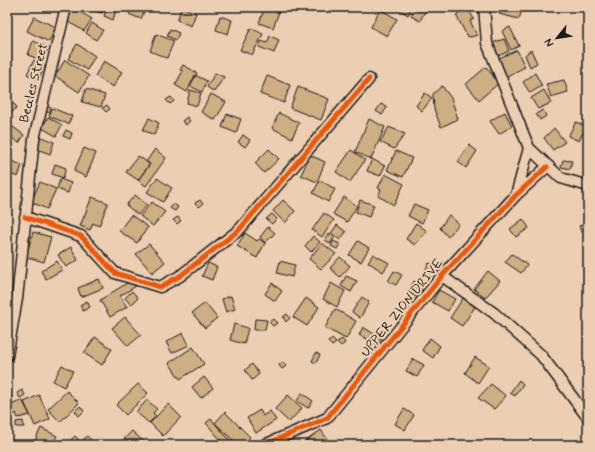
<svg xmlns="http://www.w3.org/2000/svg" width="595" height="452" viewBox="0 0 595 452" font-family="Mynerve,sans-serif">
	<rect width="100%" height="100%" fill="#ecceb2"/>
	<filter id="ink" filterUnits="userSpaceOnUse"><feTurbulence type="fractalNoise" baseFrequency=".025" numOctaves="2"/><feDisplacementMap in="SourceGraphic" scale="8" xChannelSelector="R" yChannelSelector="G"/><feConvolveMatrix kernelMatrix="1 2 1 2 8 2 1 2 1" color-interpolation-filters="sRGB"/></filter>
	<g filter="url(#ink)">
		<path fill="#ceae83" stroke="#1c1c1c" d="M72,7L92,19L84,31L65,20Z
			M90,7H104L102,13L89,9Z
			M108,7H117L113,20L104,16Z
			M132,7H146L141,19L129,14Z
			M182,7L196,13L191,26L177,20Z
			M265,7L279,12L273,28L259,23Z
			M399,7H412L408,15L398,9Z
			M415,7H427L420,21L411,16Z
			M467,7L474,19L470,21L477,35L471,37L467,36L456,15Z
			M500,7H523L519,19L499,14Z
			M380,9L397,19L387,36L371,27Z
			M220,16L232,20L228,34L216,30Z
			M34,17L56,27L49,42L27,31Z
			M92,23L103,30L96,40L86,33Z
			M510,27L519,46L511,50L502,31Z
			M251,28L263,34L252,55L240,50Z
			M170,29L179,33L176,40L167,36Z
			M156,34L174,41L167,58L150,51Z
			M270,36L279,40L274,53L259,47L261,41L267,43Z
			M504,39L509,51L498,56L492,43Z
			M33,41L48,47L43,61L28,55Z
			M77,44L95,56L87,70L68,59Z
			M517,50L525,67L503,78L495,60Z
			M531,50L537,63L530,67L525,55Z
			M34,60L45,66L38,80L27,74Z
			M65,60L89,76L79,92L55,76Z
			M104,61L122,72L113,87L95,76Z
			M183,65L197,73L187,92L175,85L183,71L180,70Z
			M486,67L499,83L479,100L466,84Z
			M215,73L224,77L214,92L207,87Z
			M535,73L542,86L530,93L523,82Z
			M195,75L207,81L202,92L190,86Z
			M267,76L290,85L284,103L260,94Z
			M564,80L568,92L551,97L546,84Z
			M442,86L451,98L458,119L441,127L434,109L433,94Z
			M298,87L329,99L321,120L290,108Z
			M86,89L105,95L101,107L82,102Z
			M190,90L201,93L197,106L187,103Z
			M544,90L551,103L538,109L531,98Z
			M425,93L432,98L422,111L416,106Z
			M211,94L226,102L215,120L201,112Z
			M171,97L174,101L170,104L166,100Z
			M7,98L17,107L7,118Z
			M381,104L387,107L382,115L376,111Z
			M107,105L110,109L106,112L102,108Z
			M47,106L51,108L50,113L45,111Z
			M52,108L72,116L68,124L49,116Z
			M543,110L546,116L540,120L536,114Z
			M505,112L512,126L499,134L490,121Z
			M279,113L299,123L292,138L272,128Z
			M227,114L241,119L236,133L222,127Z
			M48,117L62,125L56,136L42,128Z
			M187,117L190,121L186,125L182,121Z
			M149,118L159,123L154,135L143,130Z
			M369,119L385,127L371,159L355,152Z
			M576,122L588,127L587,135L582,134L579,141L568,136Z
			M9,124L24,135L19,143L7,134V126Z
			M389,127L405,134L394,149L380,142Z
			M554,128L565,142L553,150L544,138Z
			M66,130L72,133L70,139L63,136Z
			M243,135L250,140L245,147L238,142Z
			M39,136L54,142L50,154L34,148Z
			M469,145L477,151L466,168L458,162Z
			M84,148L96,153L86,177L74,171Z
			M155,149L166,158L146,186L138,180L150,164L146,162Z
			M269,149L279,159L264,173L255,163Z
			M351,150L365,160L350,182L336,172Z
			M396,151L412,158L403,177L387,170Z
			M310,155L325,162L317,182L301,175Z
			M138,156L150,164L138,180L126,172Z
			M372,159L385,166L380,176L367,171Z
			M9,160L22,165L18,177L7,173Z
			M563,160L572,161L570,169L561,167Z
			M55,164L66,168L63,178L52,174Z
			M385,174L404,184L394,205L378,196L381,190L378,188Z
			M157,178L172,188L163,202L147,192Z
			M60,179L71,183L68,193L57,189Z
			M320,180L335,189L328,202L313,193Z
			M40,182L56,189L47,209L31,202Z
			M135,195L147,205L138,215L126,205Z
			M92,197L108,203L99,226L93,223L90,230L80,226Z
			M344,197L357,206L347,222L333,214Z
			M200,200L203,204L199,207L195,203Z
			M283,200L295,211L285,223L273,211Z
			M360,200L374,205L369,217L356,212Z
			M152,202L165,212L153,226L140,216Z
			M174,204L178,207L175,211L170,208Z
			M414,204L428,210L422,223L408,216Z
			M324,213L334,220L322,237L312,230Z
			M272,214L277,219L272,224L266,219Z
			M131,215L148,227L137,243L119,231Z
			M449,215L459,224L448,237L440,228Z
			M178,217L181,221L177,224L173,220Z
			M523,219L529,228L516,237L510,229Z
			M416,223L427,231L415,245L406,239Z
			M584,224L587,229L581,232L579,226Z
			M337,225L346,232L340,240L331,233Z
			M268,227L275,233L265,243L260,237Z
			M7,232L11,234L7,242Z
			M33,232L51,237L44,262L26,257Z
			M245,233L257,241L259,239L265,243L257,258L237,246Z
			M329,234L335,237L330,244L325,240Z
			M313,236L320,242L311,252L305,246Z
			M333,241L340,244L337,249L331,246Z
			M358,241L369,248L361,262L349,255Z
			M322,243L336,254L321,269L309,259Z
			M149,244L165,262L152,273L136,254Z
			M71,247L78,260L66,267L58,255Z
			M373,254L389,263L383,272L368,262Z
			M512,254L527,265L521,273L505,262Z
			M340,257L350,266L340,277L330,268Z
			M57,261L62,270L46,279L41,271Z
			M280,261L295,265L292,277L277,273Z
			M208,263L217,267L212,280L202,276Z
			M429,263L435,265L431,274L425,271Z
			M394,271L402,275L396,285L388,281Z
			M488,271L500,281L485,298L474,289Z
			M346,276L357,281L351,292L341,286Z
			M99,279L103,288L81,297L78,288Z
			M132,280L136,286L120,296L127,307L110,317L100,300Z
			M414,281L424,286L418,298L408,292Z
			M272,283L282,291L275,301L265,294Z
			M331,283L345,291L337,307L323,299Z
			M439,290L455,299L448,311L432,302Z
			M132,291L138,298L131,305L125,298Z
			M231,296L235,309L226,312L222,299Z
			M362,297L369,302L360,318L352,312Z
			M306,298L319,307L307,326L293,317Z
			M463,298L475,307L462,326L450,318Z
			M87,301L90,307L83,311L80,305Z
			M205,303L217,318L205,328L192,313Z
			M335,309L356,321L346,339L325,328Z
			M287,314L290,318L286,322L283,317Z
			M125,317L141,335L128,346L112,328Z
			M255,319L267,320L265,330H254Z
			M273,319L277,323L273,326L269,322Z
			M234,324L248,328L244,344L230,340Z
			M363,327L382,339L377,344L359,335Z
			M183,333L189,345L172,353L166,342Z
			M95,337L112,349L102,365L84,353Z
			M430,338L440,346L433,358L422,350Z
			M332,339L336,343L332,346L328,342Z
			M342,339L345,343L341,346L337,342Z
			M193,347L204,364L180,379L169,363Z
			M316,353L320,355L316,363L312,361Z
			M475,357L489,366L478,383L465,373Z
			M413,359L424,365L417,377L406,371Z
			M283,362L286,366L282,369L279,365Z
			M252,364L259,374L252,380L245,370Z
			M62,365L73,371L64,387L53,381Z
			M204,377L213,388L201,398L192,387Z
			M519,380L523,384L515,396L510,393Z
			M138,384L148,393L126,415L116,405Z
			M491,384L506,396L494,409L478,398Z
			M22,390L25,395L20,398L17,393Z
			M67,391L79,403L60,422L48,409Z
			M302,393L313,401L308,408L297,401Z
			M39,395L50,419L35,426L24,402Z
			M288,395L302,408L289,422L275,409Z
			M22,400L30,415L18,418L16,413L13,416L7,407Z
			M147,400L157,409L153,413L156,416L149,423L136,412Z
			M168,404L181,417L163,436L150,423Z
			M80,406L84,411L79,416L75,411Z
			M404,409L414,415L405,430L395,424Z
			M260,410L263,416L270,411L276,420L256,433L247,418Z
			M225,412L250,437L243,445H238L215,423Z
			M211,419L234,445H225L206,423Z
			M23,421L24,427H16V422Z
			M41,428L57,436L52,445H33Z
			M321,430L329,442L325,445H304L303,443Z
			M132,431L147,445H118Z
			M75,436L81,442L87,436L95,444L62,445L64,442L66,445Z"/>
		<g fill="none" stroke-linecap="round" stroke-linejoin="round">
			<g stroke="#1c1c1c" stroke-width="13">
				<path id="minor" d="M484,7L487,43L529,148L561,178L588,186
					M516,195L529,148
					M25,217L81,236L115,273L160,287L180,276L239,230L369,79
					M442,276L494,313L541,355L588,418
					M7,356L17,299L34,139L66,7
					M264,445L327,418L442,276L516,195L547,167"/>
			</g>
			<use href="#minor" stroke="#ecceb2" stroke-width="10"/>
			<g stroke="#ecceb2" stroke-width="8">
				<path id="cycleway" d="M25,217L81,236L115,273L160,287L180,276L239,230L369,79
					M264,445L327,418L442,276L516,195L547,167"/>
			</g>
			<use href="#cycleway" stroke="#e8590c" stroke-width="5"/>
		</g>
	</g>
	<g text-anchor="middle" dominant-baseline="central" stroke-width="4" stroke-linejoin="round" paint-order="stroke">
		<g font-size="13" fill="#1c1c1c" stroke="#ecceb2">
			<text transform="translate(34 83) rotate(-76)">Beccles Street</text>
			<text transform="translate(402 308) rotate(-51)">UPPER ZION DRIVE</text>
		</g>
	</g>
	<rect width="595" height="452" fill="none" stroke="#ecceb2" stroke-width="24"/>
	<rect x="12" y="12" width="571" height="428" fill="none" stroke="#1c1c1c" stroke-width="1.5" filter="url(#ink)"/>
	<g transform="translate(557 38) rotate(240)" stroke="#ecceb2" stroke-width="3" paint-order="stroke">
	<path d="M0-3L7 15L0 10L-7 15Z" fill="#1c1c1c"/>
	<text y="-6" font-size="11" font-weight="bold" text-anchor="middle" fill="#1c1c1c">N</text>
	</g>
</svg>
